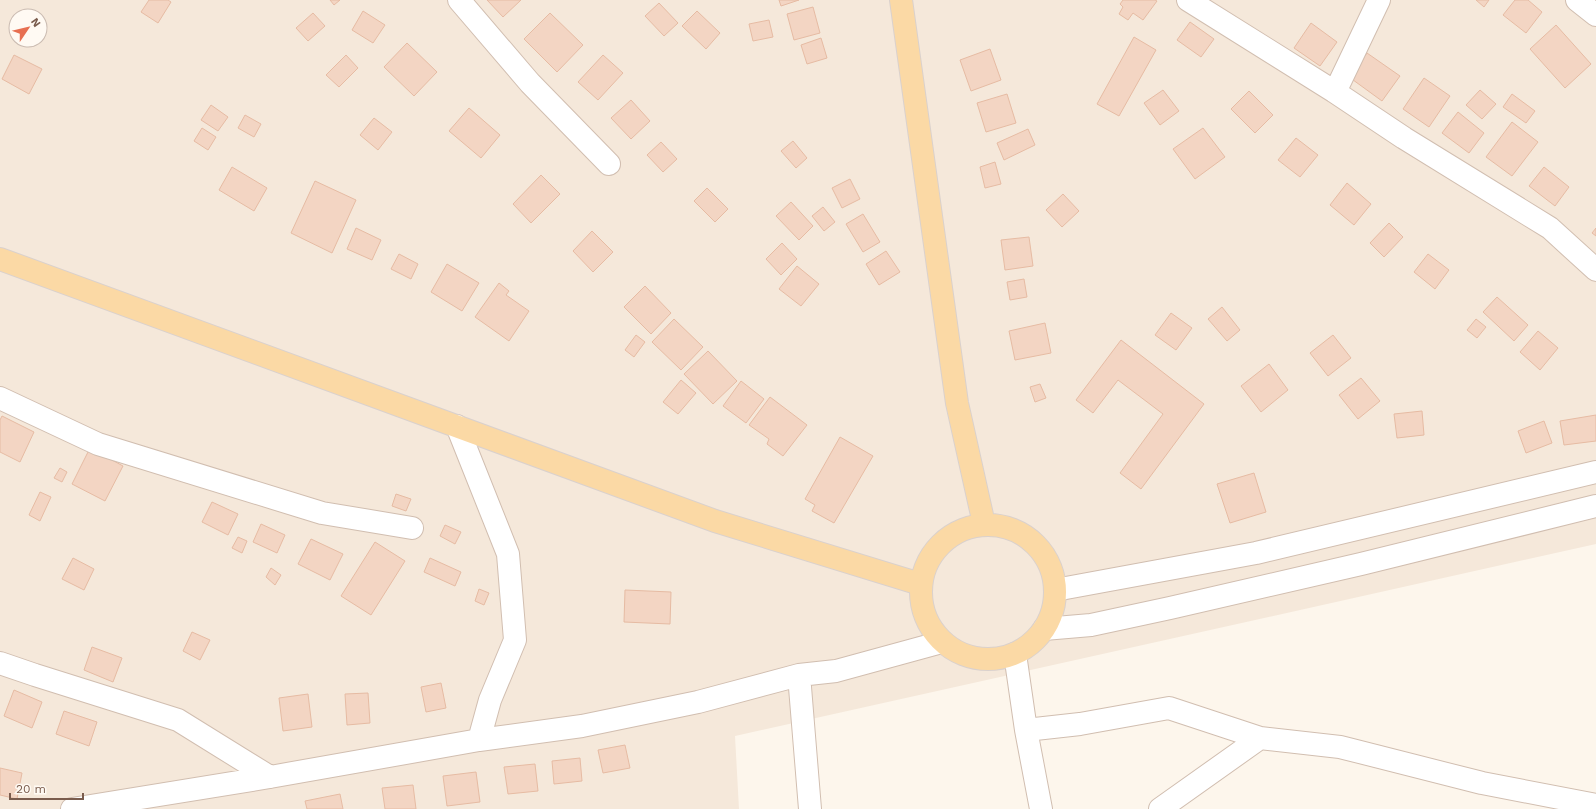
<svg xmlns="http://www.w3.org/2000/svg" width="1596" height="809" viewBox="0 0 1596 809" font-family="'Work Sans',sans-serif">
	<rect width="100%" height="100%" fill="#fdf6ec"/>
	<path fill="#f5e8da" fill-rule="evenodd" d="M0,0H1596V544L735,736L739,809H0ZM16,16H40V40H16Z"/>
	<path fill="#f3d5c3" stroke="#e6bba3" d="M149,0H168L171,2L158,23L141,12Z
		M330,0H340L334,5Z
		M487,0H521L503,17Z
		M779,0H799L781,6Z
		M1123,0H1155L1157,1L1143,20L1133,13L1128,20L1119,14L1123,7L1120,4Z
		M1476,0H1489L1484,7Z
		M1515,0H1528L1542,12L1526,33L1503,15Z
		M659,3L678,23L664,36L645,16Z
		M813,7L820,33L794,40L787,14Z
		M363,11L385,25L373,43L352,30Z
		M697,11L720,33L706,49L682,26Z
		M313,13L325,26L308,41L296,28Z
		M550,13L583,45L557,72L524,39Z
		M769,20L773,37L753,41L749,24Z
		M1190,22L1214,39L1201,57L1177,40Z
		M1311,23L1337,42L1320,66L1294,48Z
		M1556,25L1591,64L1565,88L1530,49Z
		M1134,37L1156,50L1119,116L1097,104Z
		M821,38L827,58L807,64L801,45Z
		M407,43L437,72L414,96L384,67Z
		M990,49L1001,80L971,91L960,60Z
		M1367,53L1400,76L1382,101L1349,77Z
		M14,55L42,69L29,94L2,79Z
		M346,55L358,68L339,87L326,75Z
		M603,55L623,73L598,100L578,82Z
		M1424,78L1450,96L1429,127L1403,109Z
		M1163,90L1179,111L1160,125L1144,103Z
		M1480,90L1496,104L1482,119L1466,105Z
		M1249,91L1273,115L1255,133L1231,109Z
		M1007,94L1016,123L986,132L977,103Z
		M1512,94L1535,111L1526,123L1503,107Z
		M631,100L650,121L631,139L611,118Z
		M211,105L228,117L218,131L201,120Z
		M469,108L500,135L481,158L449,131Z
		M1458,112L1484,133L1469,153L1442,133Z
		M245,115L261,124L254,137L238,128Z
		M374,118L392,132L378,150L360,135Z
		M1512,122L1538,142L1512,176L1486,157Z
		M202,128L216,137L208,150L194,141Z
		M1203,128L1225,157L1195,179L1173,149Z
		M1028,129L1035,145L1004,160L997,143Z
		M1296,138L1318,155L1300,177L1278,160Z
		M793,141L807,158L796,168L781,151Z
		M661,142L677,159L663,172L647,155Z
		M995,162L1001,184L985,188L980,167Z
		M232,167L267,188L254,211L219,190Z
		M1544,167L1569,187L1555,206L1529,186Z
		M541,175L560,194L531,223L513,204Z
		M850,179L860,199L842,208L832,188Z
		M315,181L356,200L332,253L291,233Z
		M1347,183L1371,204L1354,225L1330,205Z
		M707,188L728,209L715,222L694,201Z
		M1063,194L1079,211L1062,227L1046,210Z
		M791,202L813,226L799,240L776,216Z
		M823,207L835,222L824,231L812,216Z
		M863,214L880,242L863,252L846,224Z
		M1389,223L1403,237L1384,257L1370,243Z
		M356,228L381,240L372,260L347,249Z
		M1596,228V236L1592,233Z
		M592,231L613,252L593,272L573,251Z
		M1029,237L1033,266L1005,270L1001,240Z
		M782,243L797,259L781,275L766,259Z
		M886,251L900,272L879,285L866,264Z
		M399,254L418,264L411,279L391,269Z
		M1428,254L1449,270L1435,289L1414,272Z
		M447,264L479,283L462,311L431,292Z
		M797,266L819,284L801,306L779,289Z
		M1024,279L1027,297L1010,300L1007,282Z
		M499,283L509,291L506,295L529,311L509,341L475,317Z
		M645,286L671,313L651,334L624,307Z
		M1497,297L1528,325L1514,341L1483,312Z
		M1222,307L1240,330L1227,341L1208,319Z
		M1171,313L1192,328L1176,350L1155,335Z
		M674,319L703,347L681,370L652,342Z
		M1476,319L1486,327L1477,338L1467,330Z
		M1045,323L1051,353L1015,360L1009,331Z
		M1538,331L1558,348L1540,370L1520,352Z
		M636,335L645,342L634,357L625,350Z
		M1333,335L1351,358L1328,376L1310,353Z
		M1121,340L1204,404L1141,489L1120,473L1163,414L1118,380L1093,413L1076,400Z
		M708,351L737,381L713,404L684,374Z
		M1269,364L1288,390L1261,412L1241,386Z
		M1361,378L1380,401L1358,419L1339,395Z
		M681,380L696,393L678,414L663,402Z
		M741,381L764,399L746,423L723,406Z
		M1040,384L1046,398L1035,402L1030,387Z
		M770,397L807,425L783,456L767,444L769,439L749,425Z
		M1422,411L1424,435L1397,438L1394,414Z
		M1596,415V441L1564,445L1560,421Z
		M2,416L34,432L20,462L0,452V420Z
		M1544,421L1552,443L1526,453L1518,431Z
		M840,437L873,456L834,523L812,511L815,505L805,499Z
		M90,448L123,466L105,501L72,484Z
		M60,468L67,472L62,482L54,478Z
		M1254,473L1266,512L1230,523L1217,484Z
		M40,492L51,497L40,521L29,515Z
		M396,494L411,499L406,511L392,506Z
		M212,502L238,514L228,535L202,522Z
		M261,524L285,535L277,553L253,542Z
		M445,525L461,532L455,544L440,536Z
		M238,537L247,541L242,553L232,548Z
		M311,539L343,554L330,580L298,564Z
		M375,542L405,561L371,615L341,596Z
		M73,558L94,569L84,590L62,579Z
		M430,558L461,572L455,586L424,572Z
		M271,568L281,575L275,585L266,577Z
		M479,589L489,593L484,605L475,601Z
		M625,590L671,592L670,624L624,622Z
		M192,632L210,640L200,660L183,651Z
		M92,647L122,658L113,682L84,670Z
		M441,683L446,708L426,712L421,687Z
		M14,690L42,702L32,728L4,716Z
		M368,693L370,723L347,725L345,694Z
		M308,694L312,727L283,731L279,698Z
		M64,711L97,722L89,746L56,734Z
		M625,745L630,768L603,773L598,750Z
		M580,758L582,781L554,784L552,761Z
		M535,764L538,791L508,794L504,767Z
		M0,768L22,773L17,799L0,795Z
		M476,772L480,802L447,806L443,776Z
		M413,785L416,809H385L382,788Z
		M340,794L343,809H307L305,801Z"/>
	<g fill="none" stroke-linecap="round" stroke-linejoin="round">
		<g stroke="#d1beb0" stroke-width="24">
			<path id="minor" d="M459,0L530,83L609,164
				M1188,0L1335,92L1404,138L1550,228L1596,270
				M1577,0L1596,15
				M1335,92L1379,0
				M0,398L98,444L322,513L412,528
				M457,426L508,554L515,640L490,700L479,740
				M1055,590L1256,553L1596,472
				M1044,629L1091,625L1170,608L1361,564L1596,506
				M1015,654L1026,730L1041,809
				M0,663L35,675L178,720L270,777
				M799,675L810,809
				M1026,730L1080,724L1169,708L1260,738L1340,747L1482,783L1596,805
				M72,809L270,777L479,740L582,726L698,702L799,675L836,671L942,642
				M1160,809L1260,738"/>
		</g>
		<g stroke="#dad1cd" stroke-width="24">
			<path id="major" d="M901,0L957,403L984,524
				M0,259L715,521L920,584
				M921 592a67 67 0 1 1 134 0a67 67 0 1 1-134 0Z"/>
		</g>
		<use href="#minor" stroke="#fff" stroke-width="22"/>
		<use href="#major" stroke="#fbd9a5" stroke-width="22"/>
	</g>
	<g transform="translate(28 28) rotate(55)"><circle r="19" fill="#fffaf3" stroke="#cabbb1"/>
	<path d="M0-3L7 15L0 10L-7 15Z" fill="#e76f51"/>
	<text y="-6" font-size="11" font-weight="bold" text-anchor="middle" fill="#7a5c4d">N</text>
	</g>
	<path d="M10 793v6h73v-6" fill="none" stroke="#7a5c4d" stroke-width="2"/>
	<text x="16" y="793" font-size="12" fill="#7a5c4d" stroke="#fffaf3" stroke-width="3" paint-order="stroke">20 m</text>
</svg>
